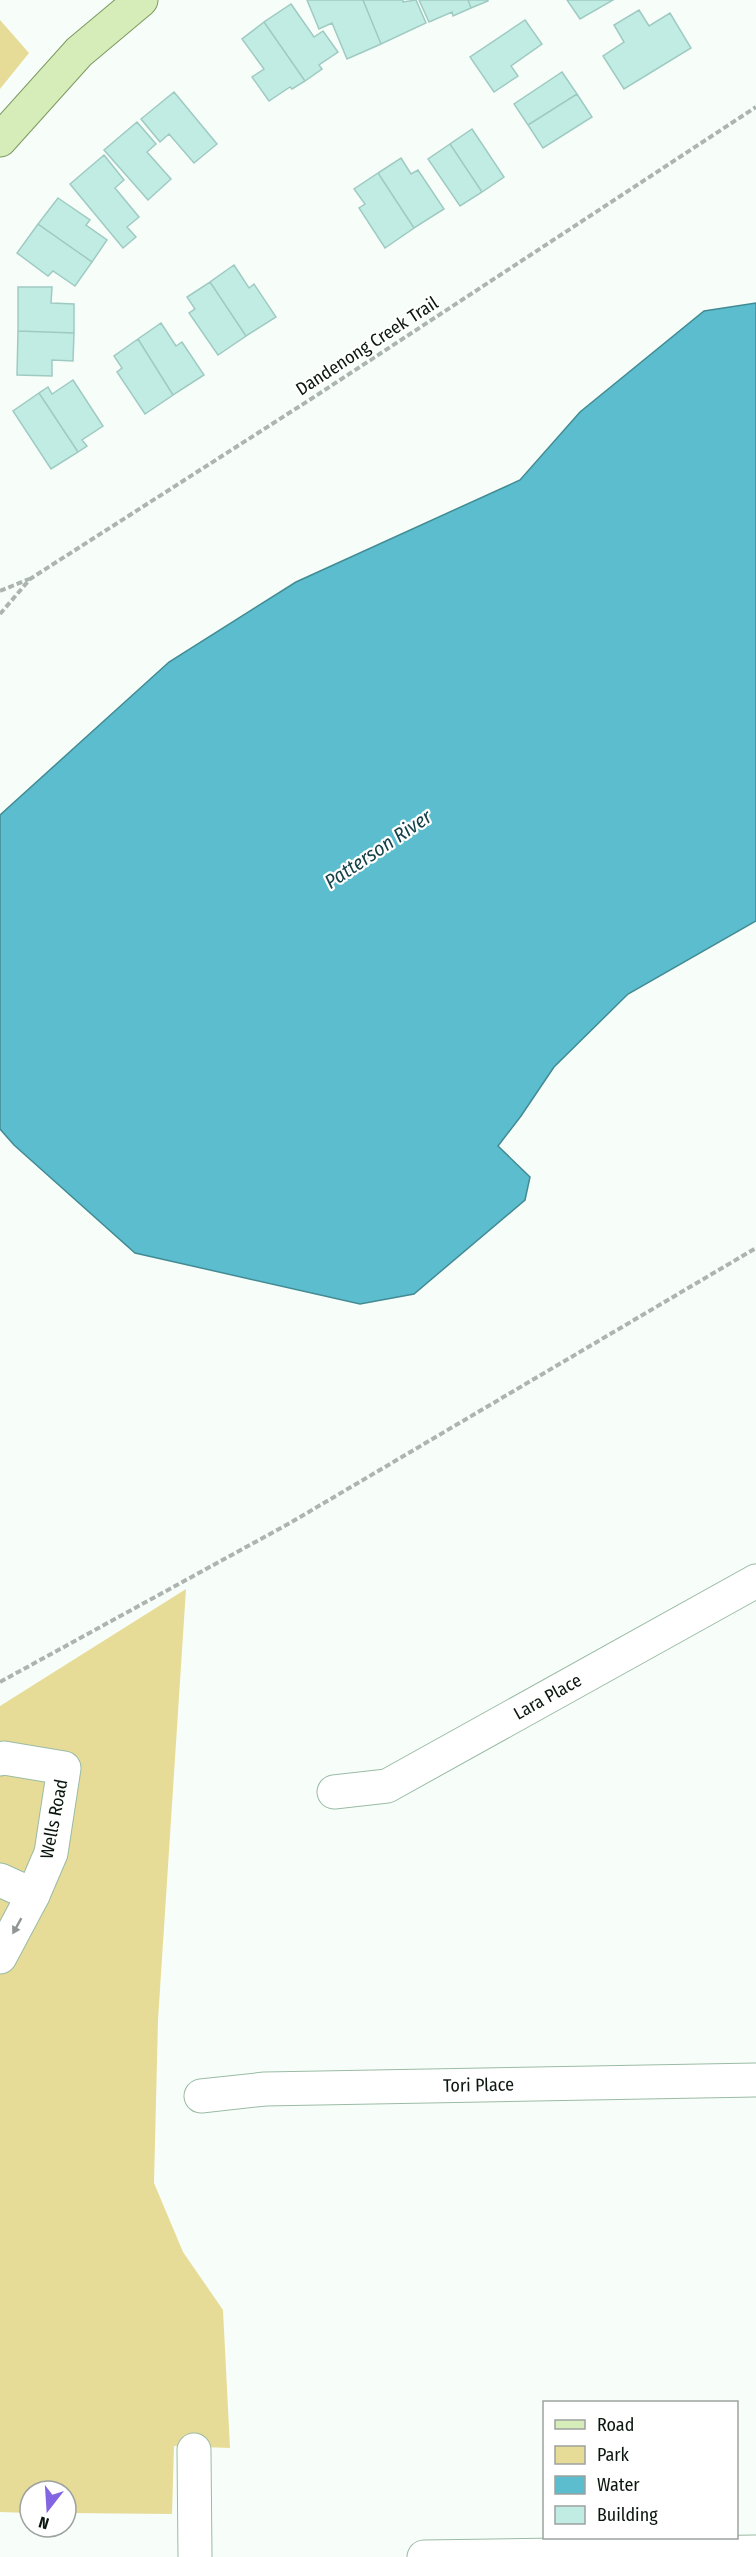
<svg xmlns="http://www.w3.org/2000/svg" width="756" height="2557" viewBox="0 0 756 2557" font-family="'Fira Sans Condensed',sans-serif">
	<rect width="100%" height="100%" fill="#f7fef9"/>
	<path fill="#e7dc97" d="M0,20L29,53L0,89Z
		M186,1589L158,2020L154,2183L183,2252L223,2310L230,2448L174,2446L172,2514L66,2513V2491H30V2513L0,2512V1706Z"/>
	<path fill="#5bbdcd" stroke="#438b94" stroke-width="1.5" d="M756,303V921L628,994L554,1067L521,1116L498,1146L530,1177L525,1200L414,1294L360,1304L135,1253L14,1145L0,1129V815L169,662L296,582L520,480L580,412L704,311Z"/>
	<path fill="#c0ece3" stroke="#9fcac2" stroke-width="1.5" d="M307,0H363L381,44L347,59L332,23L319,29Z
		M363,0H403V2L416,0L426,23L381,44Z
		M419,0H468L471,8L453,16L452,12L429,22Z
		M468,0H488V1L471,8Z
		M567,0H613L580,19Z
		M291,4L314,37L323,31L338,52L319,65L322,69L305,81L264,22Z
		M639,10L649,26L670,13L691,48L624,89L603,56L624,42L614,25Z
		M525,20L542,44L511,66L518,76L494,92L470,57Z
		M264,22L305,81L292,89L290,87L269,101L252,77L264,69L242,39Z
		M562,72L577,94L528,125L514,104Z
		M174,92L217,144L194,163L169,134L160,142L141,119Z
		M577,94L592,117L543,148L528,125Z
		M137,122L156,144L147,152L171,179L148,200L104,150Z
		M472,129L504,177L482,192L450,144Z
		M450,144L482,192L460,206L428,159Z
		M104,155L124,180L115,188L139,217L127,227L136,237L123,248L70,184Z
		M401,158L411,174L418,170L444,209L414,228L378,173Z
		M378,173L414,228L385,248L359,208L365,204L354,189Z
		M58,198L90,220L86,225L107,240L92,262L38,224Z
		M38,224L92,262L75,286L53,271L48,276L17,253Z
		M234,265L249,288L254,284L276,317L246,336L210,282Z
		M210,282L246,336L218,355L189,313L195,309L187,297Z
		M18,287H52L51,303L74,304V333L18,331Z
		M161,323L176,346L182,342L204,375L173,395L138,339Z
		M18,331L74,333L73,361L52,360V376L17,375Z
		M138,339L173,395L145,414L117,372L122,368L114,356Z
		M73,380L103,426L82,440L87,446L78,452L39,393L48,387L52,394Z
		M39,393L78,452L51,469L13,411Z"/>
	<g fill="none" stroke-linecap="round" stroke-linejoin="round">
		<g stroke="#9abba4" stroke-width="35">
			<g id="minor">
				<path d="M0,1759L4,1758L64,1768L51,1853L33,1895L0,1957"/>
				<path id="s1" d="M334,1792L387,1786L756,1581"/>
				<path d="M0,1880L33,1895"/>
				<path id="s2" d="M201,2096L265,2089L756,2080"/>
				<path d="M194,2450L195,2557"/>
				<path d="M424,2557L756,2552"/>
			</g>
		</g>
		<g stroke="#7c995f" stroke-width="35">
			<path id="major" d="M0,140L79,52L141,0"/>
		</g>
		<path stroke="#acb5af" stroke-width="4" stroke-dasharray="6 3" stroke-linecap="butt" d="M0,591L29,579
			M0,614L30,579L311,399L756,107
			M0,1682L290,1523L756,1248"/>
		<use href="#minor" stroke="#fff" stroke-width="33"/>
		<use href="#major" stroke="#d6ecb9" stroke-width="33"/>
	</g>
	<defs><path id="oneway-solid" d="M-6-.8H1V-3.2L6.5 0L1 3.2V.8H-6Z" transform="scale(1.5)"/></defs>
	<use fill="#919693" href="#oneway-solid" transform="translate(17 1926) rotate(119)"/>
	<g text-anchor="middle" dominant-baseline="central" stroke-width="4.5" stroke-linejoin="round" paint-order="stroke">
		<g font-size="18" fill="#0a160e" stroke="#fff">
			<text transform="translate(367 346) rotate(-33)">Dandenong Creek Trail</text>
			<text stroke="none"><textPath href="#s1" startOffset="237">Lara Place</textPath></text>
			<text transform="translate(54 1819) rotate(-79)">Wells Road</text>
			<text stroke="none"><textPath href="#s2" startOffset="278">Tori Place</textPath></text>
		</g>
		<g font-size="20" font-style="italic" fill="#16434a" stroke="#fff">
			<text transform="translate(378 849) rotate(-34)">Patterson River</text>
		</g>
	</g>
	<rect x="543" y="2401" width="195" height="138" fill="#ffffff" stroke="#9da29f" stroke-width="1.5"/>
	<rect x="555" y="2420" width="30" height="9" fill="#d6ecb9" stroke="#9da29f" stroke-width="1.5"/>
	<text x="597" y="2431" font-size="18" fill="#0a160e">Road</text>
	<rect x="555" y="2446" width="30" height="18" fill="#e7dc97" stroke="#9da29f" stroke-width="1.5"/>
	<text x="597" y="2461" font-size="18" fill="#0a160e">Park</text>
	<rect x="555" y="2476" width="30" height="18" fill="#5bbdcd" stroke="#9da29f" stroke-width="1.5"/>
	<text x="597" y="2491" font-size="18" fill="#0a160e">Water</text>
	<rect x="555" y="2506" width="30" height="18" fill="#c0ece3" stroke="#9da29f" stroke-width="1.5"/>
	<text x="597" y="2521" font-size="18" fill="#0a160e">Building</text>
	<g transform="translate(48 2509) rotate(197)"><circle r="28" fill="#ffffff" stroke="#9da29f" stroke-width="1.5"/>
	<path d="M0-4.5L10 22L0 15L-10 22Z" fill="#8365e1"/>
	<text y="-9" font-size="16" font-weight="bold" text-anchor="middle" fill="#0a160e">N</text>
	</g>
</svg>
